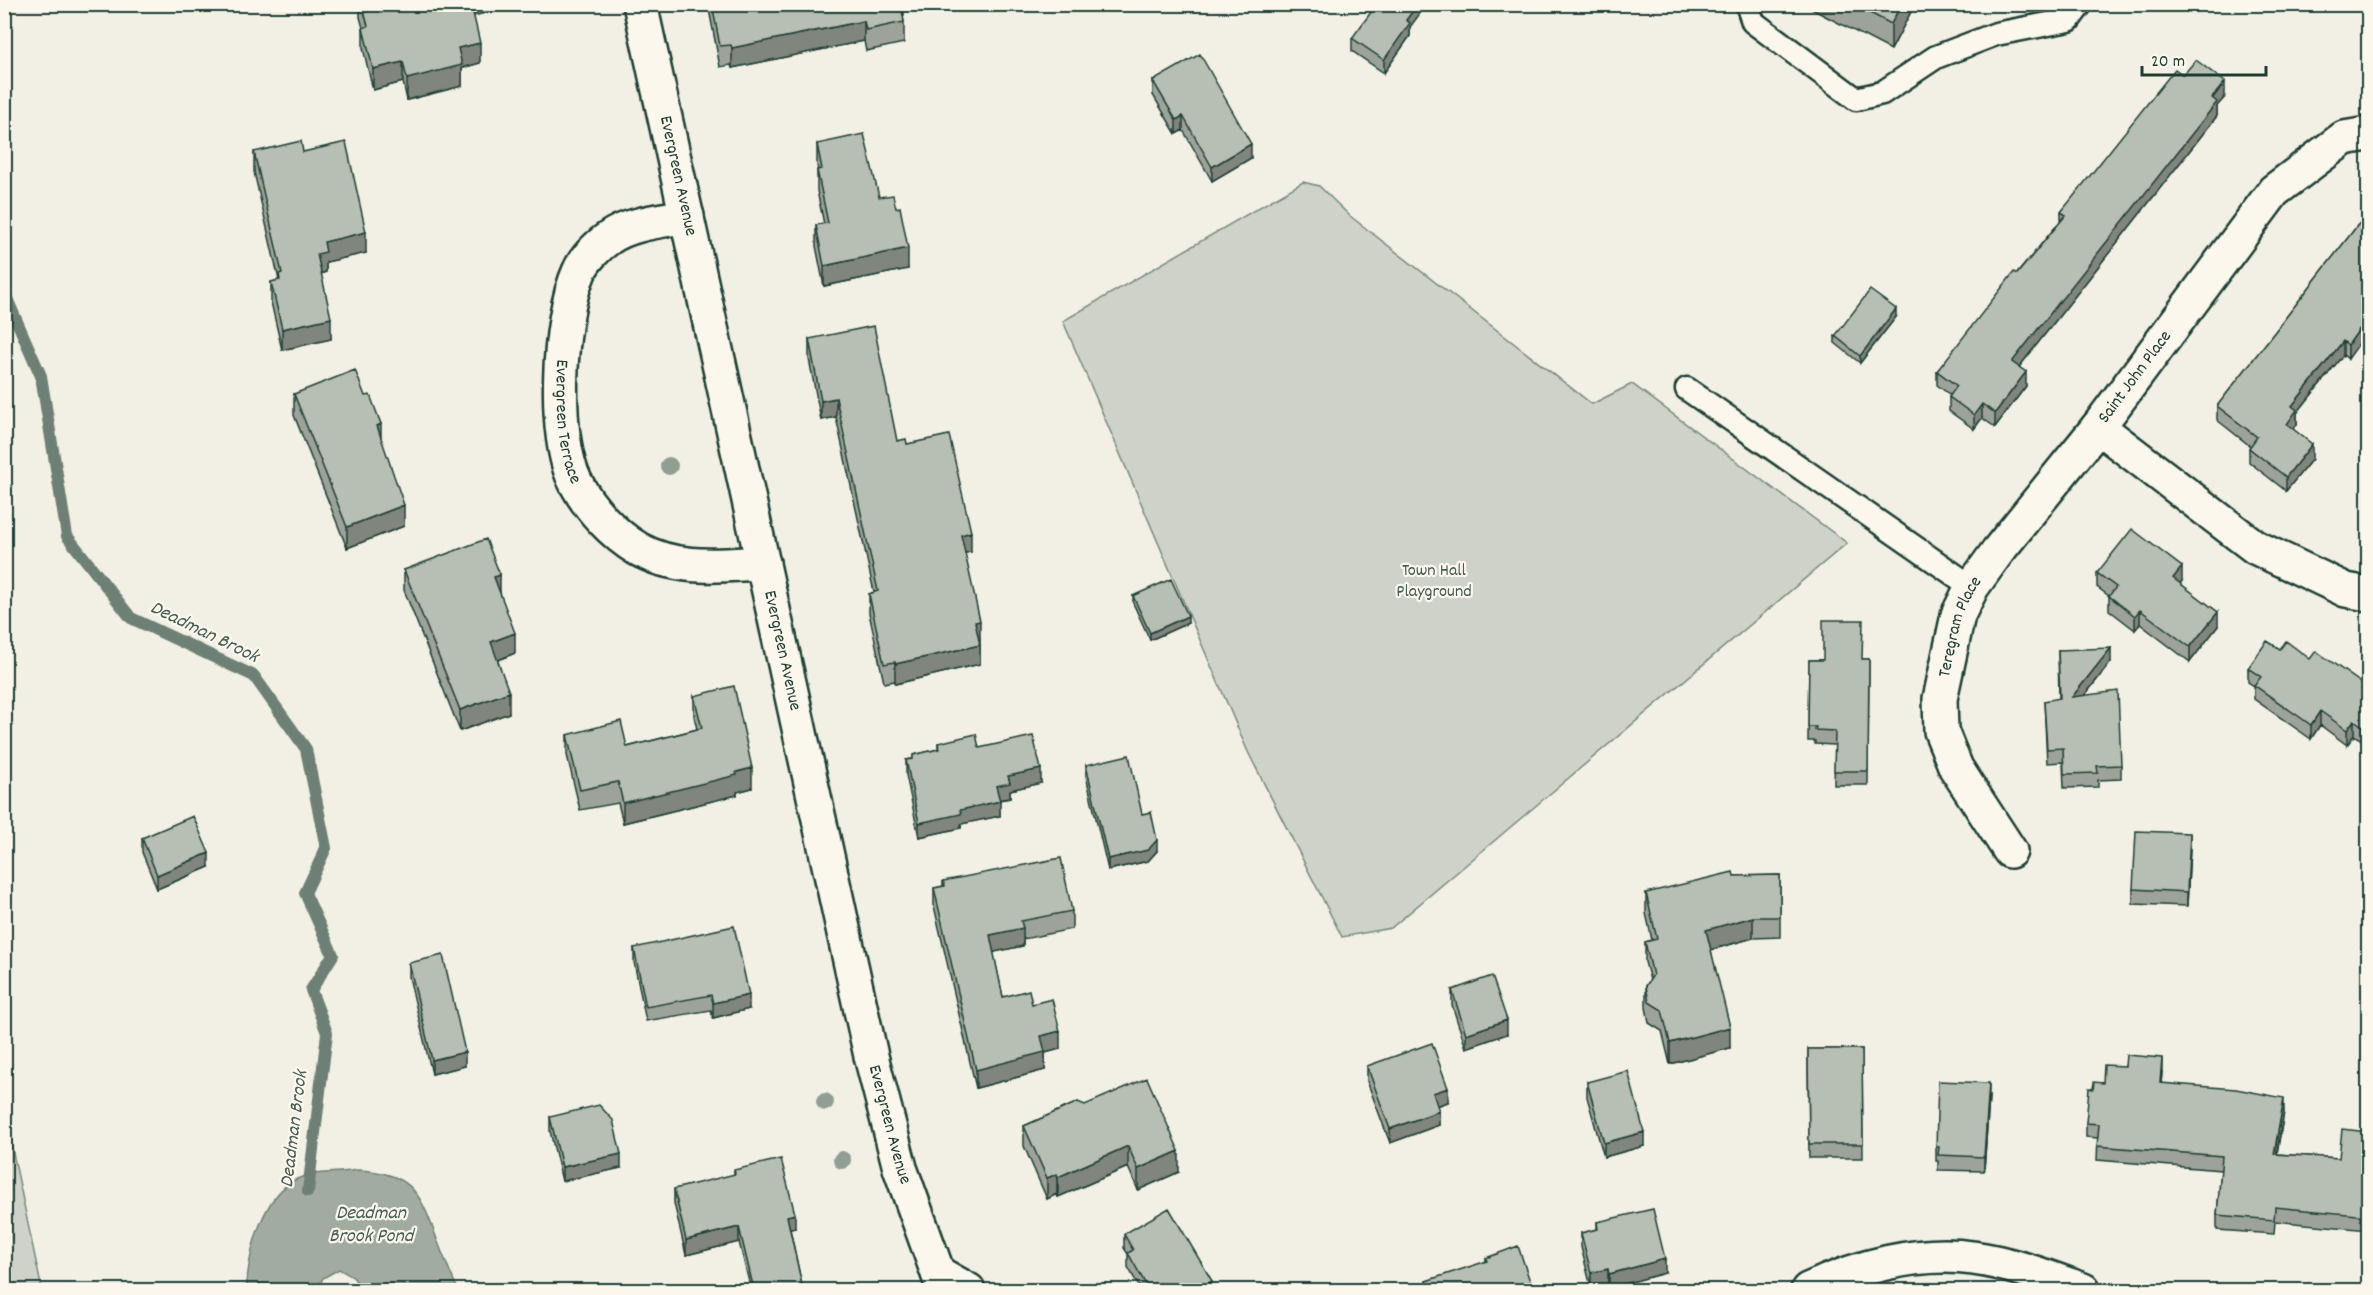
<svg xmlns="http://www.w3.org/2000/svg" width="2373" height="1295" viewBox="0 0 2373 1295" font-family="Dekko,sans-serif">
	<rect width="100%" height="100%" fill="#f2f0e5"/>
	<filter id="ink" filterUnits="userSpaceOnUse"><feTurbulence type="fractalNoise" baseFrequency=".0167" numOctaves="2"/><feDisplacementMap in="SourceGraphic" scale="12" xChannelSelector="R" yChannelSelector="G"/><feConvolveMatrix kernelMatrix="1 2 1 2 8 2 1 2 1" color-interpolation-filters="sRGB"/></filter>
	<g filter="url(#ink)">
		<path fill="#cfd2c8" stroke="#77887e" stroke-width="1.5" d="M1303,182L1319,186L1350,216L1592,404L1632,384L1847,543L1391,928L1342,937L1248,752L1063,321Z
			M5,1115L42,1290H5Z"/>
		<path fill="#a2aba1" stroke="#6e7f75" stroke-width="1.5" d="M357,1170C408,1172 419,1189 435,1234C442,1254 450,1272 458,1290H363L353,1277L339,1269L323,1278L317,1290H246C249,1252 262,1188 305,1176C322,1171 340,1174 357,1170Z"/>
		<g fill="none" stroke-linecap="round" stroke-linejoin="round">
			<path stroke="#6e7f75" stroke-width="12" d="M4,292L41,376L67,536L131,618L254,676L306,749L326,848L305,893L333,955L311,990L327,1033L308,1191"/>
			<g stroke="#1f3d34" stroke-width="27">
				<path id="lane" d="M1747,4L1753,22L1856,99L1882,93L1936,57L1996,34L2069,20L2081,4
					M1687,389L1972,587"/>
			</g>
			<g stroke="#1f3d34" stroke-width="38">
				<g id="street">
					<path id="s1" d="M687,216C661,221 630,223 609,238C597,246 584,260 579,272C558,318 552,438 576,483C589,508 613,534 638,549C677,571 720,565 763,563"/>
					<path d="M2098,427L2255,547L2346,590L2368,594"/>
					<path id="s2" d="M2010,851L1956,768L1941,731L1940,699L1958,615L1972,587L1998,551L2098,427L2274,191L2344,138L2368,134"/>
					<path d="M938,1273L968,1290"/>
					<path d="M1808,1290C1857,1267 1918,1250 1973,1258C2011,1263 2047,1277 2083,1290"/>
				</g>
			</g>
			<g stroke="#1f3d34" stroke-width="38">
				<g id="secondary">
					<path id="s3" d="M640,4L871,1056L900,1168L944,1290"/>
				</g>
			</g>
			<use href="#lane" stroke="#fbf7ec" stroke-width="22"/>
			<use href="#street" stroke="#fbf7ec" stroke-width="33"/>
			<use href="#secondary" stroke="#fbf7ec" stroke-width="33"/>
		</g>
		<g fill="#919e94">
			<circle cx="669" cy="466" r="9"/>
			<circle cx="825" cy="1102" r="9"/>
			<circle cx="842" cy="1160" r="9"/>
		</g>
		<path fill="#9da39a" stroke="#1f3d34" stroke-width="1.5" d="M360,4H520L473,16L480,63L462,68V86L407,100L403,82L373,90L363,48V28L360,17Z
			M708,4H904L903,16L904,22V43L866,51L864,41L732,68L731,65L720,67Z
			M1802,4H1915L1891,50Z
			M1410,27V36L1384,73L1352,51V38Z
			M2183,75L2225,97L2217,106V116L2019,367L2026,386L1995,427L1982,418L1974,429L1949,411V397L1950,395L1937,385V371L2061,220V212Z
			M1153,81L1251,158L1212,181L1183,130L1176,134L1153,95Z
			M817,144L879,197L908,269L824,286L816,246V225L824,224L817,191V170H818L817,165Z
			M254,152H303L366,253L326,262V272L321,274L331,339L282,350L271,302V282L279,280L254,172Z
			M2357,226L2348,359L2343,355L2297,413V424L2293,430L2312,459L2286,491L2249,462V448L2250,446L2217,420V406Z
			M1896,317L1860,363L1835,343V336Z
			M809,339L897,441L907,444L971,552L965,553L980,640V664L895,684V681L884,683L869,613V594L874,592L836,417L821,420L809,359Z
			M294,394L381,440L404,526L347,548L294,415Z
			M404,570L500,592L515,653L497,660L509,713L460,731L404,590Z
			M2097,573L2182,581L2180,583L2218,626L2190,662L2140,624L2135,630L2109,610V596L2097,587Z
			M1133,596L1188,623L1150,640L1133,603Z
			M2280,649L2310,659L2368,688V744L2354,735L2347,745L2320,725L2311,739L2254,699V686L2248,682V668Z
			M2058,650L2111,662L2085,695L2121,765V779L2098,780V787L2064,788L2063,762L2047,763L2044,701L2059,699Z
			M1869,659L1868,785H1834L1835,745L1815,744V741H1808L1809,660Z
			M694,696L752,788L737,792V795L623,823L618,803L580,810L567,755V735L627,747L697,729L694,716Z
			M938,743L979,748L1041,783L1010,790V798L999,800L1000,816L961,824V828L919,837L906,775V760L913,759V755L938,749Z
			M1086,765L1142,814L1157,851L1148,861L1108,870L1086,776Z
			M142,838L209,867L157,889L142,852Z
			M2190,847L2187,906L2133,904V889Z
			M1780,875V937L1753,938L1711,950L1730,1048L1670,1064L1662,1031L1649,1023L1646,1007V986L1650,980L1645,962V942L1652,940L1646,913V893L1734,876Z
			M943,881L1072,911V929L1023,939V946L993,952L1003,997L1032,1004L1060,1049L1045,1053V1070L976,1088L934,906V888L943,886Z
			M634,948L749,1009L713,1018L711,1010L646,1021L634,962Z
			M409,963L465,1066L432,1074L409,977Z
			M1452,990L1507,1034L1466,1048L1452,1005Z
			M1808,1049H1862L1863,1158H1809Z
			M1367,1066L1448,1102L1437,1106L1439,1125L1390,1143L1367,1081Z
			M2125,1066L2162,1072L2161,1083L2284,1112L2277,1154L2339,1158L2368,1132V1230L2275,1221L2274,1234L2217,1230V1215L2221,1170L2097,1160L2098,1138L2086,1137V1123L2093,1089Z
			M1587,1082L1644,1146L1604,1157L1587,1097Z
			M1989,1097L1984,1171L1938,1170V1161H1936V1147Z
			M1078,1102L1179,1172L1138,1190L1128,1167L1058,1197L1057,1194L1047,1199L1024,1146V1126Z
			M550,1117L621,1168L562,1181L550,1131Z
			M734,1170L795,1228L790,1229L803,1290H751L739,1242L686,1255L674,1203V1189L734,1175Z
			M1597,1222L1665,1273L1609,1288L1608,1283L1591,1287L1581,1247V1233L1597,1229Z
			M1124,1234L1212,1290H1141L1128,1267V1254L1124,1248Z
			M1486,1258L1533,1290H1426V1281L1486,1262Z"/>
		<path fill="#80857d" stroke="#1f3d34" stroke-width="1.5" d="M469,4H520L469,17Z
			M899,4H904V16L899,18Z
			M1418,4H1427L1410,27V36L1384,73V60L1406,20Z
			M1901,4H1915L1891,50V24Z
			M864,21V41L732,68V48Z
			M480,43V63L462,68V86L407,100V79L458,48Z
			M403,62V82L373,90V69Z
			M2225,82V97L2217,106V116L2012,376V362Z
			M1183,116V130L1176,134V120Z
			M1251,144V158L1212,181V167Z
			M366,232V253L326,262V272L317,275V254L324,242Z
			M908,248V269L824,286V266Z
			M1896,309V317L1860,363V356Z
			M2368,317V331L2348,359V345Z
			M331,318V339L282,350V329Z
			M2343,341V355L2297,413V424L2287,439V424L2292,406Z
			M2026,372V386L1995,427V413Z
			M836,398V417L821,420V401Z
			M1982,404V418L1974,429V415Z
			M381,424V444L377,426Z
			M2312,444V459L2286,491V477Z
			M404,505V526L347,548V527Z
			M971,532V552L961,554V535Z
			M2182,567V581L2173,592V578Z
			M500,575V595L494,577Z
			M2140,610V624L2135,630V616Z
			M2218,612V626L2190,662V647Z
			M1188,616V623L1150,640V633Z
			M980,621V640L975,641V622Z
			M515,633V653L491,663V642Z
			M980,645V664L895,684V664Z
			M2111,648V662L2072,711V697Z
			M509,692V713L460,731V710Z
			M2320,711V725L2311,739V725Z
			M2354,720V735L2347,745V730Z
			M752,768V788L737,792V795L623,823V803Z
			M1041,769V783L1010,790V798L996,800V786L1008,776Z
			M1000,801V816L961,824V828L919,837V823L960,810Z
			M2190,833V847L2187,906V892Z
			M1157,840V851L1148,861L1108,870V859Z
			M209,853V867L157,889V875Z
			M1753,917V938L1706,951V930Z
			M1023,928V946L990,953V935Z
			M749,995V1009L713,1018V1003Z
			M1507,1020V1034L1466,1048V1034Z
			M1730,1027V1048L1670,1064V1043Z
			M1060,1031V1049L1045,1053V1070L976,1088V1070L1041,1036Z
			M465,1052V1066L432,1074V1060Z
			M2162,1058V1072L2160,1097V1083Z
			M1989,1083V1097L1984,1171V1157Z
			M1448,1088V1102L1433,1107V1093Z
			M2284,1098V1112L2274,1168V1154Z
			M1439,1111V1125L1390,1143V1129Z
			M1644,1132V1146L1604,1157V1143Z
			M1128,1146V1167L1058,1197V1177Z
			M1179,1151V1172L1138,1190V1169Z
			M621,1154V1168L562,1181V1167Z
			M1057,1174V1194L1047,1199V1178Z
			M795,1214V1228L787,1230V1216Z
			M739,1227V1242L686,1255V1240Z
			M1665,1259V1273L1609,1288V1274Z
			M1608,1269V1283L1591,1287V1273Z
			M1212,1281V1290H1196Z"/>
		<path fill="#b7beb3" stroke="#1f3d34" stroke-width="1.5" d="M362,4H471L480,43L458,48L462,65L407,79L403,62L373,69L363,28L368,26Z
			M712,4H901L904,22L866,30L864,21L732,48L731,45L720,46Z
			M1377,4H1418L1406,20L1410,23L1384,60L1352,38Z
			M1853,4H1901L1891,24Z
			M1200,54L1251,144L1212,167L1183,116L1176,120L1153,81Z
			M2196,60L2225,82L2212,98L2217,102L2012,362L2026,372L1995,413L1982,404L1974,415L1949,397L1957,386L1937,371L2014,272L2017,274L2066,215L2061,212L2175,69L2183,75Z
			M864,134L879,197L893,195L896,208L900,207L908,248L824,266L816,225L828,223L817,170L822,169L817,144Z
			M301,141L303,152L346,142L366,232L324,242L326,252L317,254L331,318L282,329L271,282L280,280L279,274L282,273L254,152Z
			M2368,214V317L2348,345L2343,341L2292,406L2297,410L2287,424L2312,444L2286,477L2249,448L2257,437L2217,406L2357,226Z
			M1870,290L1896,309L1860,356L1835,336Z
			M874,326L897,441L906,439L907,444L949,435L971,532L961,535L980,621L975,622L980,645L895,664V662L884,664L869,594L878,591L836,398L821,401L809,339Z
			M355,370L365,396L370,395L381,424L377,426L404,505L347,527L294,394Z
			M2132,529L2182,567L2173,578L2218,612L2190,647L2140,610L2135,616L2109,596L2116,587L2097,573Z
			M486,539L500,575L494,577L515,633L491,642L509,692L460,710L404,570Z
			M1171,579L1188,616L1150,633L1133,596Z
			M1823,620H1863L1862,659H1869L1868,771H1834L1835,731L1815,730L1816,727H1808L1809,660H1823Z
			M2267,641L2280,649L2286,641L2310,659L2316,651L2368,688V730L2354,720L2347,730L2320,711L2311,725L2254,685L2261,677L2248,668Z
			M2111,648L2072,697L2118,691L2121,765L2097,766L2098,773L2064,774L2063,748L2047,749L2044,701L2060,698L2058,650Z
			M734,686L752,768L736,772L737,775L623,803L618,782L580,790L567,735L621,721L627,747L702,728L694,696Z
			M976,734L979,748L1033,736L1041,769L1008,776L1010,783L996,786L1000,801L960,810L961,814L919,823L906,760L913,759V755L939,749L938,743Z
			M1129,755L1142,814L1151,812L1157,840L1148,850L1108,859L1086,765Z
			M193,816L209,853L157,875L142,838Z
			M2136,831L2190,833L2187,892L2133,889Z
			M1061,858L1072,911L1021,921L1023,928L990,935L1003,997L1029,990L1032,1004L1052,999L1060,1031L1041,1036L1045,1052L976,1070L934,888L945,886L943,881Z
			M1733,872L1734,876L1780,875V917H1753L1706,930L1730,1027L1670,1043L1662,1010L1649,1002L1646,986L1653,975L1645,942L1657,939L1646,893Z
			M734,926L749,995L713,1003L711,995L646,1007L634,948Z
			M443,955L465,1052L432,1060L409,963Z
			M1492,976L1507,1020L1466,1034L1452,990Z
			M1432,1043L1448,1088L1433,1093L1439,1111L1390,1129L1367,1066Z
			M1808,1049H1862L1863,1144H1809Z
			M2126,1055L2162,1058L2160,1083L2236,1089L2284,1098L2274,1154L2339,1158L2342,1129L2368,1132V1216L2275,1207L2274,1220L2217,1215L2222,1156L2097,1146L2099,1124L2086,1123L2089,1088L2093,1089L2094,1082L2103,1083L2104,1065L2125,1066Z
			M1628,1071L1644,1132L1604,1143L1587,1082Z
			M1147,1078L1179,1151L1138,1169L1128,1146L1058,1177L1057,1174L1047,1178L1024,1126L1078,1102L1085,1105Z
			M1938,1081L1989,1083L1984,1157L1938,1155L1939,1147H1936Z
			M599,1105L613,1120L621,1154L562,1167L550,1117Z
			M781,1159L795,1214L787,1216L803,1290H754L739,1227L686,1240L674,1189L735,1174L734,1170Z
			M1169,1208L1212,1281L1196,1290H1149L1128,1253L1133,1250L1124,1234Z
			M1653,1209L1665,1259L1609,1274L1608,1269L1591,1273L1581,1233L1598,1229L1597,1222Z
			M1518,1246L1533,1290H1429L1426,1281L1487,1261L1486,1258Z"/>
	</g>
	<g text-anchor="middle" dominant-baseline="central" stroke-width="4.5" stroke-linejoin="round" paint-order="stroke">
		<g font-size="18" fill="#1f3d34" stroke="#fbf7ec">
			<text stroke="none"><textPath href="#s3" startOffset="176">Evergreen Avenue</textPath></text>
			<text stroke="none"><textPath href="#s2" startOffset="554">Saint John Place</textPath></text>
			<text stroke="none"><textPath href="#s1" startOffset="280">Evergreen Terrace</textPath></text>
			<text stroke="none"><textPath href="#s2" startOffset="246">Teregram Place</textPath></text>
			<text stroke="none"><textPath href="#s3" startOffset="662">Evergreen Avenue</textPath></text>
			<text stroke="none"><textPath href="#s3" startOffset="1148">Evergreen Avenue</textPath></text>
		</g>
		<g font-size="18" fill="#425b52" stroke="#fbf7ec">
			<text x="1434" y="571">Town Hall<tspan x="1434" dy="21">Playground</tspan></text>
		</g>
		<g font-size="20" font-style="italic" fill="#465e55" stroke="#fbf7ec">
			<text transform="translate(204 633) rotate(26)">Deadman Brook</text>
			<text transform="translate(295 1129) rotate(-83)">Deadman Brook</text>
			<text x="371" y="1214">Deadman<tspan x="371" dy="23">Brook Pond</tspan></text>
		</g>
	</g>
	<rect width="2373" height="1295" fill="none" stroke="#fbf7ec" stroke-width="24"/>
	<rect x="12" y="12" width="2349" height="1271" fill="none" stroke="#1f3d34" stroke-width="2" filter="url(#ink)"/>
	<path d="M2142 66v9h124v-9" fill="none" stroke="#1f3d34" stroke-width="3"/>
	<text x="2151" y="66" font-size="18" fill="#1f3d34" stroke="#fbf7ec" stroke-width="4.5" paint-order="stroke">20 m</text>
</svg>
